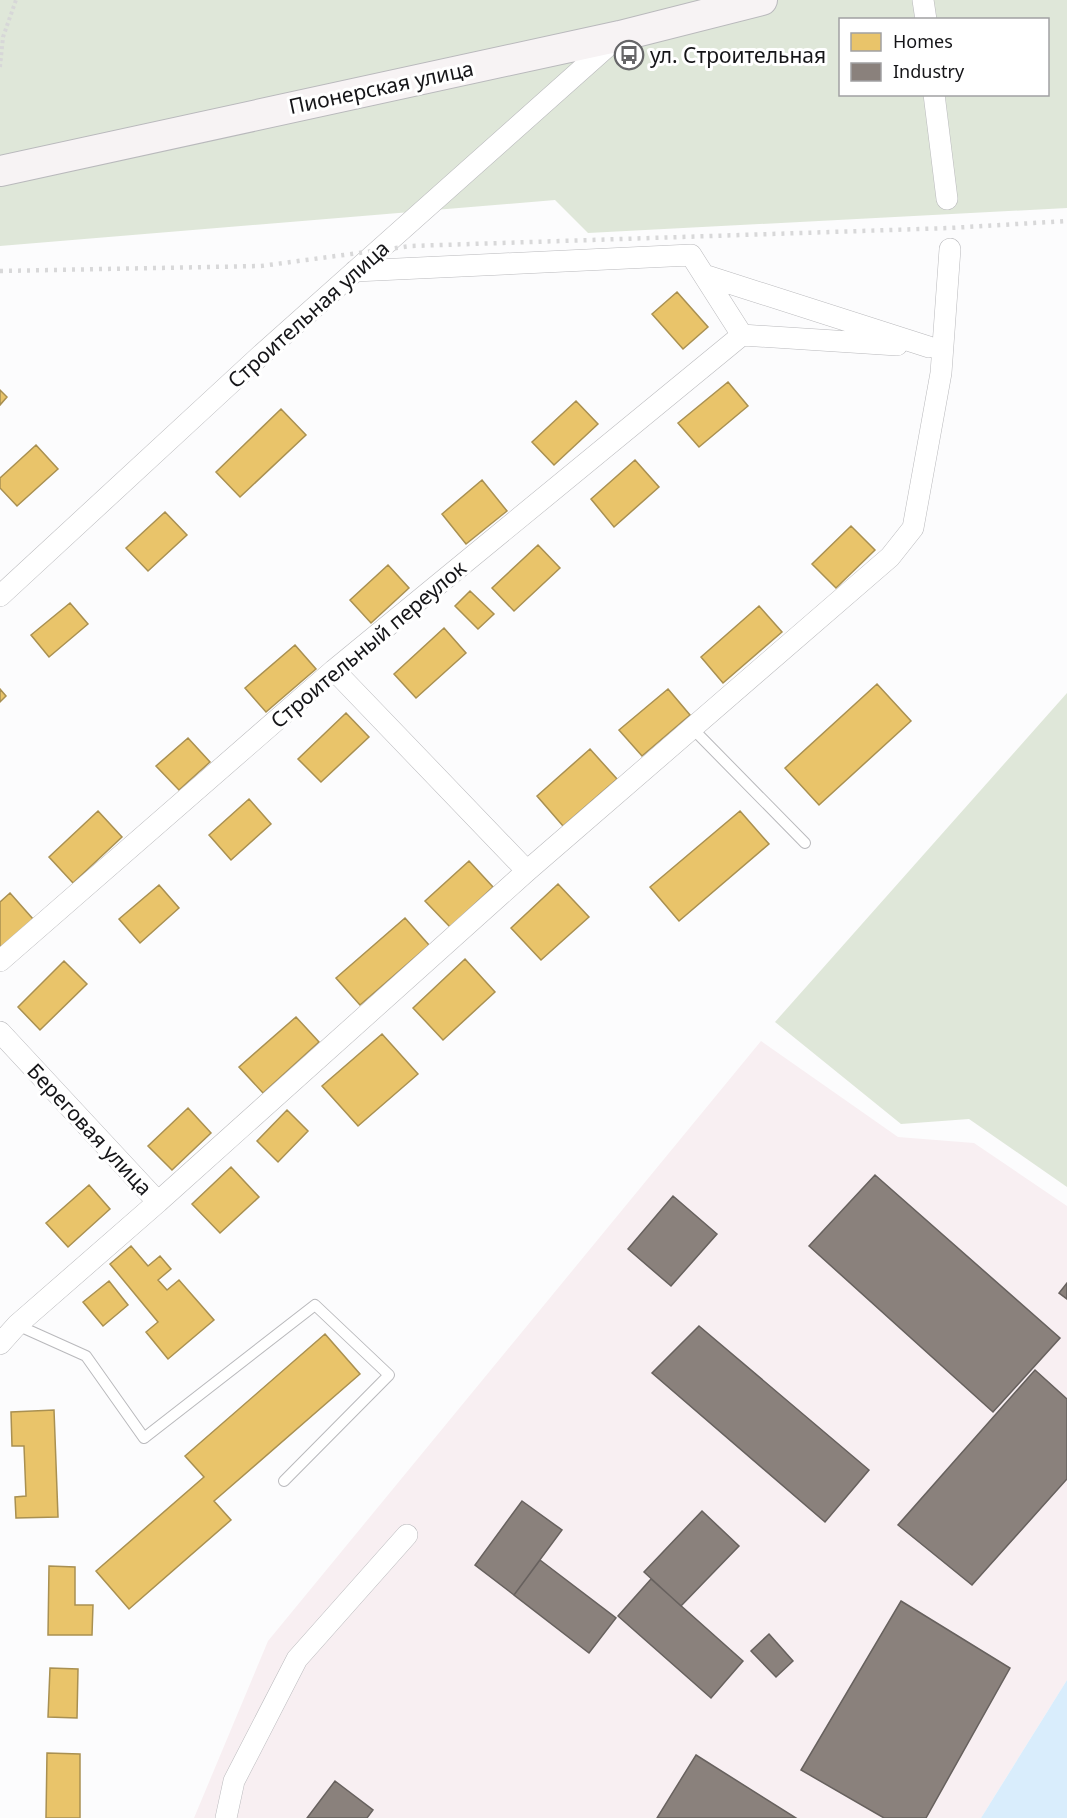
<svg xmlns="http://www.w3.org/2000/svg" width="1067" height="1818" viewBox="0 0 1067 1818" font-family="'Noto Sans',sans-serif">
	<rect width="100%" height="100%" fill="#fcfcfd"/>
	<path fill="#f8eff2" d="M761,1041L898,1137L974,1143L1067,1206V1680L981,1818H194L268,1641Z"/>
	<path fill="#dfe7d9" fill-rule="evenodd" d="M0,0H1067V208L588,233L555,200L0,246ZM840,20H1048V94H840Z
		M1067,693V1187L969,1119L901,1124L775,1022Z"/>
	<path fill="#d9edfc" d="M1067,1680V1818H981Z"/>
	<path fill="#e9c46a" stroke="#a99051" stroke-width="1.5" d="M677,292L708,327L683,349L652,314Z
		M728,382L748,406L699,447L678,423Z
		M0,390L7,397L0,405Z
		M576,401L598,424L554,465L532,442Z
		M281,409L306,435L240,497L216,472Z
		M36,445L58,469L17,506L0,488V478Z
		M635,460L659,487L614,527L591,499Z
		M482,480L507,511L466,544L442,514Z
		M165,512L187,535L148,571L126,548Z
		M851,526L875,550L836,588L812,564Z
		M538,545L560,568L514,611L492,588Z
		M388,565L409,588L371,623L350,600Z
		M470,591L494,614L478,629L455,606Z
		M70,603L88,624L49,657L31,635Z
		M759,606L782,632L723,683L701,657Z
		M444,628L466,653L416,698L394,674Z
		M295,645L316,669L266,712L245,688Z
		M877,684L911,721L819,805L785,768Z
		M0,689L6,696L0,702Z
		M668,689L690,715L642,756L619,730Z
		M346,713L369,737L321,782L298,759Z
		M188,738L210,762L179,790L156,766Z
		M590,749L617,779L563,826L537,796Z
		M249,799L271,824L231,860L209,835Z
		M98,811L122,837L73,883L49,857Z
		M740,811L769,844L679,921L650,887Z
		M469,861L493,887L450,927L425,901Z
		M558,884L589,917L541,960L511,928Z
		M159,885L179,908L140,943L119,919Z
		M10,893L33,919L0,949V902Z
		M405,918L429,945L360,1005L336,978Z
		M465,959L495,992L443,1040L413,1008Z
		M64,961L87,984L40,1030L18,1007Z
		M296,1017L319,1042L263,1093L239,1067Z
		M382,1034L418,1074L358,1126L322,1086Z
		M188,1108L211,1133L172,1170L148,1146Z
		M287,1110L308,1131L278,1162L257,1141Z
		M231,1167L259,1197L220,1233L192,1204Z
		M89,1185L110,1209L68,1247L46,1223Z
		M131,1246L148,1266L160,1256L171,1269L158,1280L167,1290L179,1280L214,1320L168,1359L146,1332L158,1322L110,1264Z
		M109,1281L128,1305L103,1326L83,1302Z
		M325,1334L360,1374L214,1501L231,1520L129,1609L96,1571L204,1477L185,1456Z
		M54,1410L58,1517L16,1518L15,1497L26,1496L24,1446H12L11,1412Z
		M49,1566L75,1567V1605H93L92,1635H48Z
		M50,1668L78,1669L77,1718L48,1717Z
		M47,1753L80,1754V1818H46Z"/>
	<path fill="#8a817c" stroke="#67615e" stroke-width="1.5" d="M875,1175L1060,1338L993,1412L809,1246Z
		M673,1196L717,1234L671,1286L628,1249Z
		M1067,1283V1299L1059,1293Z
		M699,1326L869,1470L825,1522L652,1373Z
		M1035,1370L1067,1399V1479L972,1585L898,1525Z
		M522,1501L562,1530L514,1595L475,1565Z
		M702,1511L739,1546L681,1606L644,1572Z
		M540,1560L616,1618L589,1653L514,1595Z
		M651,1579L743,1661L711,1698L618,1616Z
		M901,1601L1010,1668L926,1818H884L801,1770Z
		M769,1634L793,1661L776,1677L751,1651Z
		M696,1755L796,1818H657Z
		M335,1781L373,1810L367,1818H307Z"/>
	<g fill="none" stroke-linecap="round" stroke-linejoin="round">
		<g stroke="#b9b9bc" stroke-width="12">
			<path id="lane" d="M692,728L805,843
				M17,1325L86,1356L144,1438L315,1305L389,1375L284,1481"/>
		</g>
		<g stroke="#b9b9bc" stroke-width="22">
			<path id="street" d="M923,0L926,20
				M934,94L947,199
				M355,271L691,255L742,335
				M704,275L929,347
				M742,335L897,345
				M0,596L261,355L618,37
				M334,670L527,871
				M0,961L334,670L742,335
				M0,1032L158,1202L17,1325L0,1344
				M158,1202L527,871L890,557L913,528L941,373L950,249
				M226,1818L234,1781L297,1659L407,1535"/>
		</g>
		<g stroke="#b9b9bc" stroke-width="32">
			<path id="secondary" d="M0,171L620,36L762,0"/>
		</g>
		<path stroke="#d7d7d8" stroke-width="4" stroke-dasharray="3 3" stroke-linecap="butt" d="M0,67L3,37L16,0"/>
		<use href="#lane" stroke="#fff" stroke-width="10"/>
		<use href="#street" stroke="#fff" stroke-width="21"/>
		<use href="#secondary" stroke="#f7f3f4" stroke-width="30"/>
		<path stroke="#d8d8d9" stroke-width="4.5" stroke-dasharray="3 6" stroke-linecap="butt" d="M0,271L261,266L411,246L950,228L1067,221"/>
	</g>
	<defs>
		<g id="bus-ring" transform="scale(1.5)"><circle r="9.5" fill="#fff" stroke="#666668" stroke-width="1.5"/><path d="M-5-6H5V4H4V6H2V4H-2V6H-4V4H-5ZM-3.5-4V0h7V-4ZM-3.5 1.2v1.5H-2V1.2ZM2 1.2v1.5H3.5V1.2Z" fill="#666668"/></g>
	</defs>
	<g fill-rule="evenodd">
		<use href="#bus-ring" x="629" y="55"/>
	</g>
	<g text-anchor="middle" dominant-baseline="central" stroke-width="6" stroke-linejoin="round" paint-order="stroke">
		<g font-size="21" fill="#151518" stroke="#fff" text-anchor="start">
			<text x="650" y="55">ул. Строительная</text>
		</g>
		<g font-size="21" fill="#151518" stroke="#fff">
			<text transform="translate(381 87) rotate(-12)">Пионерская улица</text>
			<text transform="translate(308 314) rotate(-42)">Строительная улица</text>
			<text transform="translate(368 644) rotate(-40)">Строительный переулок</text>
			<text transform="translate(90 1129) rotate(47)">Береговая улица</text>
		</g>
	</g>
	<rect x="839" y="18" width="210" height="78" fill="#ffffff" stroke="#a1a1a3" stroke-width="1.5"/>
	<rect x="851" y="33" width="30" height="18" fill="#e9c46a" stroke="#a1a1a3" stroke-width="1.5"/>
	<text x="893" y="48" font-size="18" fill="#151518">Homes</text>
	<rect x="851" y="63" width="30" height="18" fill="#8a817c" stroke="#a1a1a3" stroke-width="1.5"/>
	<text x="893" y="78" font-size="18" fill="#151518">Industry</text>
</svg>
